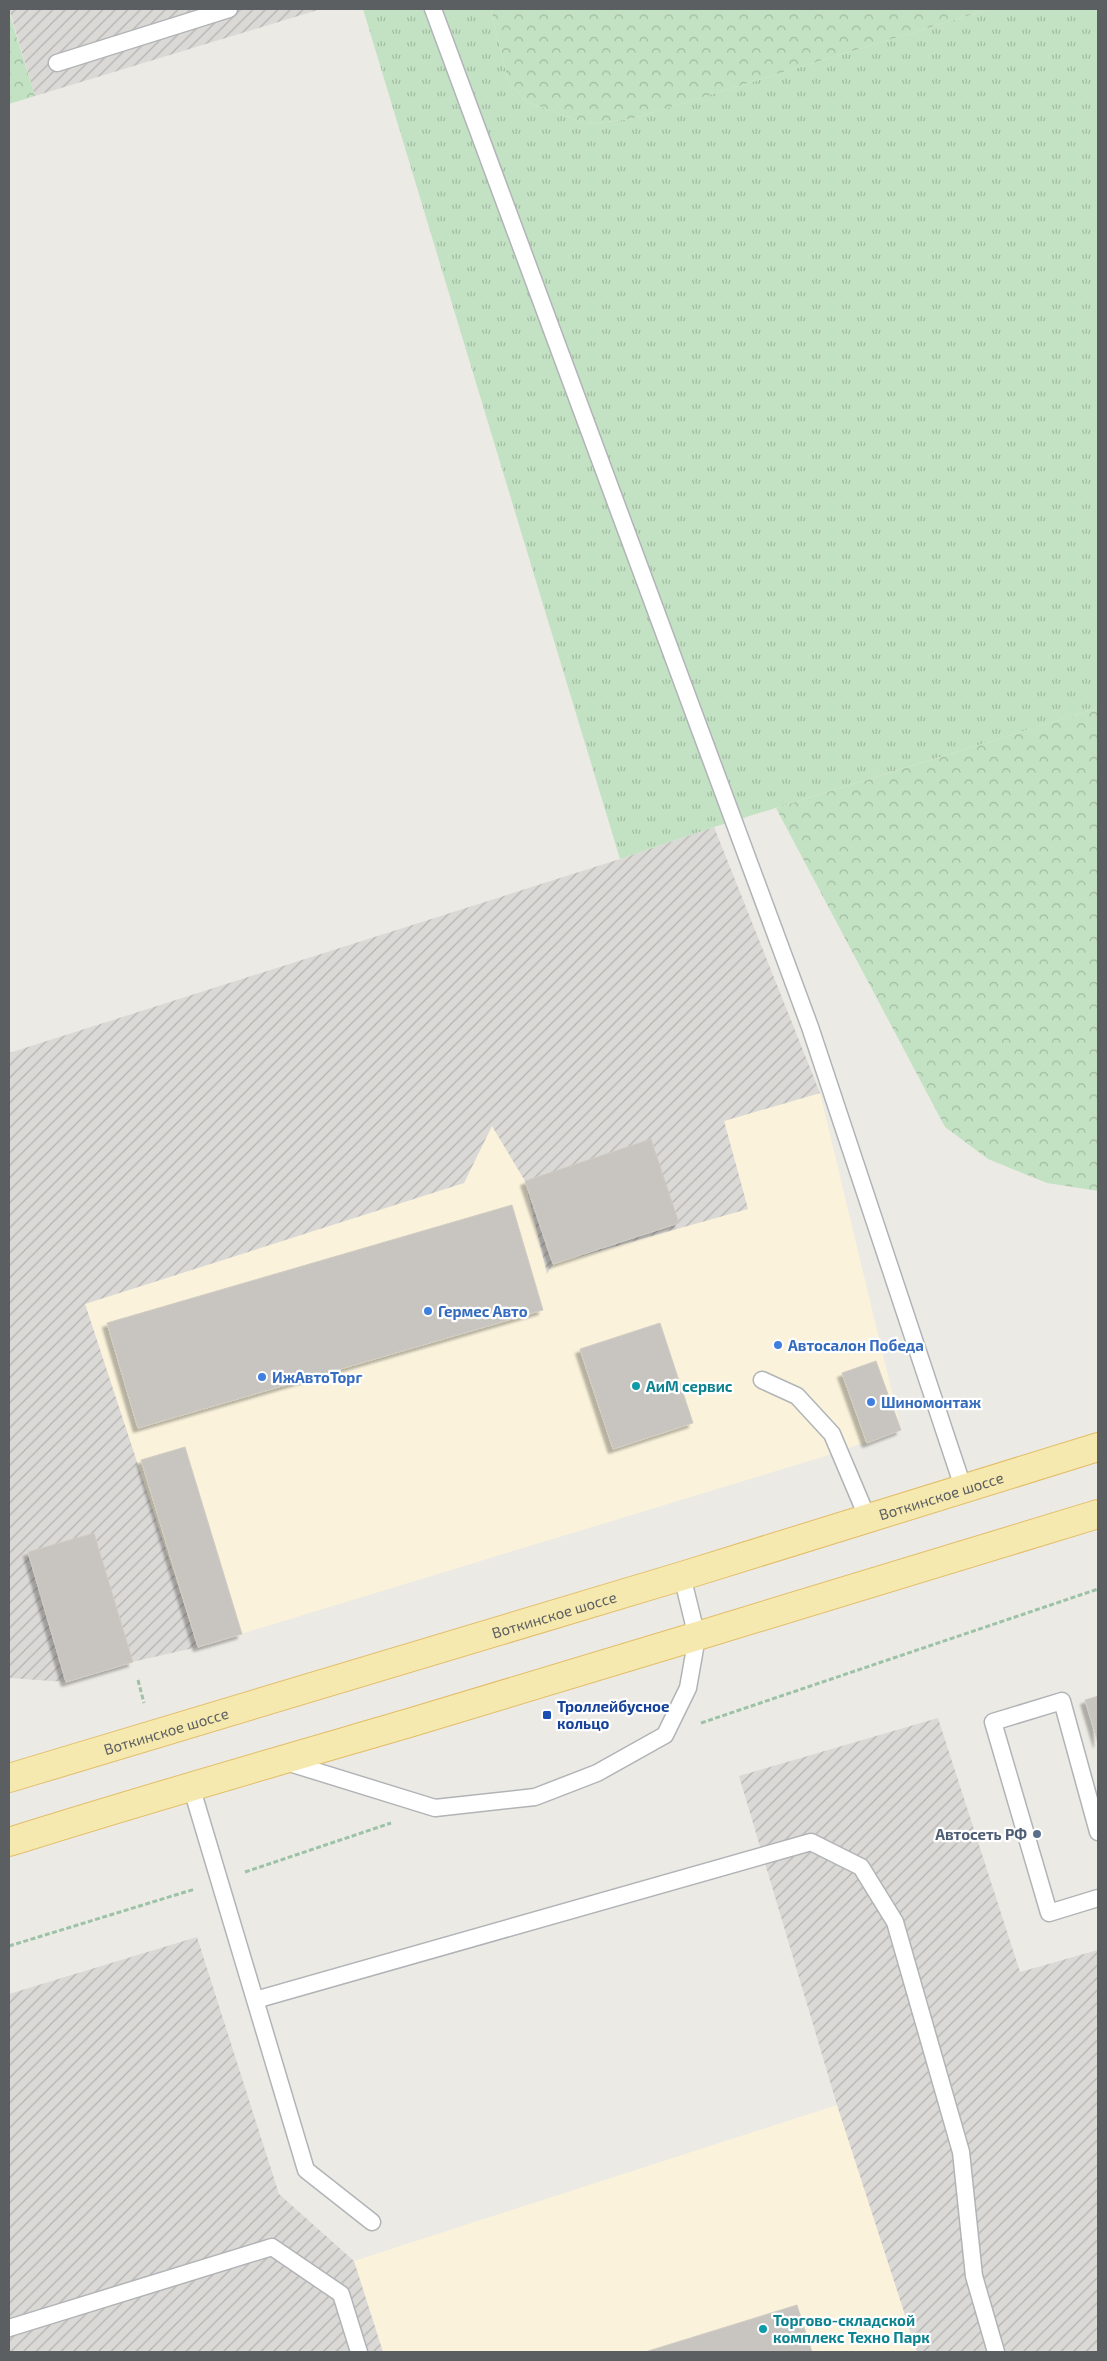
<svg xmlns="http://www.w3.org/2000/svg" width="1107" height="2361" viewBox="0 0 1107 2361" font-family="'Exo 2',sans-serif">
	<defs>
		<pattern id="industrial-furrows" width="10" height="10" patternUnits="userSpaceOnUse" patternTransform="scale(1.25)"><rect width="10" height="10" fill="#dbd9d6"/><path d="M-1 1l2-2M0 10L10 0M9 11l2-2" fill="none" stroke="#b5b3b1"/></pattern>
		<pattern id="grass-tufts" width="24" height="20" patternUnits="userSpaceOnUse" patternTransform="scale(1.25)"><rect width="24" height="20" fill="#c3e2c3"/><path d="M3 7l-1-3M5 7V3M7 7l1-3M15 17l-1-3M17 17v-4M19 17l1-3" fill="none" stroke="#a2baa2"/></pattern>
		<pattern id="forest-crowns" width="20" height="18" patternUnits="userSpaceOnUse" patternTransform="scale(1.25)"><rect width="20" height="18" fill="#c3e2c3"/><path d="M2 6a3 3 0 1 1 6 0M12 15a3 3 0 1 1 6 0" fill="none" stroke="#a2baa2"/></pattern>
		<filter id="shadow"><feDropShadow dx="-4.5" dy="4.5" stdDeviation="1" flood-color="#0004"/></filter>
	</defs>
	<rect width="100%" height="100%" fill="#eceae4"/>
	<path fill="#faf2db" d="M820,1093L901,1430L822,1457L198,1647L85,1304L464,1183L492,1125L525,1181L547,1273L553,1264L748,1208L724,1121Z
		M837,2105L917,2352H383L354,2261Z"/>
	<path fill="url(#industrial-furrows)" d="M9,9H321L35,96Z
		M714,827L820,1093L724,1121L748,1209L553,1264L547,1274L525,1181L492,1126L464,1183L85,1304L198,1647L132,1662L66,1682L9,1678V1053L620,859Z
		M938,1718L1020,1972L1098,1950V2352H917L837,2105L739,1776Z
		M197,1937L279,2194L354,2261L383,2352H9V1994Z"/>
	<path fill="url(#grass-tufts)" d="M363,9H491L508,81L527,102L588,124L631,119L990,9H1098V708L714,827L620,859Z"/>
	<path fill="url(#forest-crowns)" d="M491,9H990L631,119L588,124L527,102L508,81Z
		M9,12L35,96L9,104Z
		M1098,708V1191L1047,1183L988,1159L945,1127L776,808Z"/>
	<path fill="#c8c5c0" stroke="#d1ccc3" filter="url(#shadow)" d="M651,1139L679,1223L553,1264L525,1181Z
		M512,1205L543,1310L138,1428L107,1323Z
		M660,1323L693,1423L613,1449L580,1349Z
		M876,1361L901,1430L867,1443L842,1373Z
		M185,1447L242,1634L198,1647L141,1460Z
		M94,1533L133,1662L66,1682L28,1552Z
		M1098,1696V1743L1085,1700Z
		M797,2305L812,2352H645Z"/>
	<g fill="none" stroke-linecap="round" stroke-linejoin="round">
		<g stroke="#b1b4b7" stroke-width="19">
			<path id="lane" d="M433,9L810,1027L964,1490
				M57,63L229,9
				M762,1380L797,1396L832,1434L868,1519
				M283,1761L435,1808L535,1797L597,1773L665,1735L688,1688L697,1637L682,1576
				M191,1786L306,2170L372,2222
				M1098,1832L1062,1701L993,1722L1049,1913L1098,1898
				M255,2000L811,1842L861,1867L895,1922L961,2152L974,2276L996,2352
				M9,2328L272,2247L341,2294L359,2352"/>
		</g>
		<g stroke="#e2bd67" stroke-width="30">
			<g id="primary">
				<path id="s1" d="M9,1778L682,1576L1098,1447"/>
				<path d="M9,1842C142,1800 275,1762 409,1723C639,1654 868,1584 1098,1514"/>
			</g>
		</g>
		<path stroke="#9cc2a7" stroke-width="3" stroke-dasharray="5 2.5" stroke-linecap="butt" d="M138,1680L144,1703
			M701,1723L1098,1589
			M245,1872L391,1823
			M9,1946L195,1889"/>
		<use href="#lane" stroke="#fff" stroke-width="16"/>
		<use href="#primary" stroke="#f6e9af" stroke-width="28"/>
	</g>
	<g fill="#3f7fe0" stroke="#fff" stroke-width="2">
		<circle cx="428" cy="1311" r="5"/>
		<circle cx="778" cy="1345" r="5"/>
		<circle cx="262" cy="1377" r="5"/>
		<circle cx="871" cy="1402" r="5"/>
	</g>
	<g fill="#0f9aa8" stroke="#fff" stroke-width="2">
		<circle cx="636" cy="1386" r="5"/>
		<circle cx="763" cy="2329" r="5"/>
	</g>
	<rect fill="#1a4fb4" stroke="#fff" stroke-width="2" x="542" y="1710" width="10" height="10" rx="2.5"/>
	<circle fill="#5c6f8a" stroke="#fff" stroke-width="2" cx="1037" cy="1834" r="5"/>
	<g text-anchor="middle" dominant-baseline="central" stroke-width="4.5" stroke-linejoin="round" paint-order="stroke">
		<g font-size="15" font-weight="bold" fill="#366cbe" stroke="#fff" text-anchor="start">
			<text x="438" y="1311">Гермес Авто</text>
			<text x="788" y="1345">Автосалон Победа</text>
			<text x="272" y="1377">ИжАвтоТорг</text>
			<text x="881" y="1402">Шиномонтаж</text>
		</g>
		<g font-size="15" font-weight="bold" fill="#0d838f" stroke="#fff" text-anchor="start">
			<text x="646" y="1386">АиМ сервис</text>
			<text x="773" y="2320">Торгово-складской<tspan x="773" dy="17">комплекс Техно Парк</tspan></text>
		</g>
		<g font-size="15" fill="#5c5f62" stroke="#fff">
			<text stroke="none"><textPath href="#s1" startOffset="974">Воткинское шоссе</textPath></text>
			<text stroke="none"><textPath href="#s1" startOffset="569">Воткинское шоссе</textPath></text>
			<text stroke="none"><textPath href="#s1" startOffset="164">Воткинское шоссе</textPath></text>
		</g>
		<g font-size="15" font-weight="bold" fill="#164399" stroke="#fff" text-anchor="start">
			<text x="557" y="1706">Троллейбусное<tspan x="557" dy="17">кольцо</tspan></text>
		</g>
		<g font-size="15" font-weight="bold" fill="#4e5e75" stroke="#fff" text-anchor="end">
			<text x="1027" y="1834">Автосеть РФ</text>
		</g>
	</g>
	<rect width="1107" height="2361" fill="none" stroke="#5c5f62" stroke-width="20"/>
</svg>
